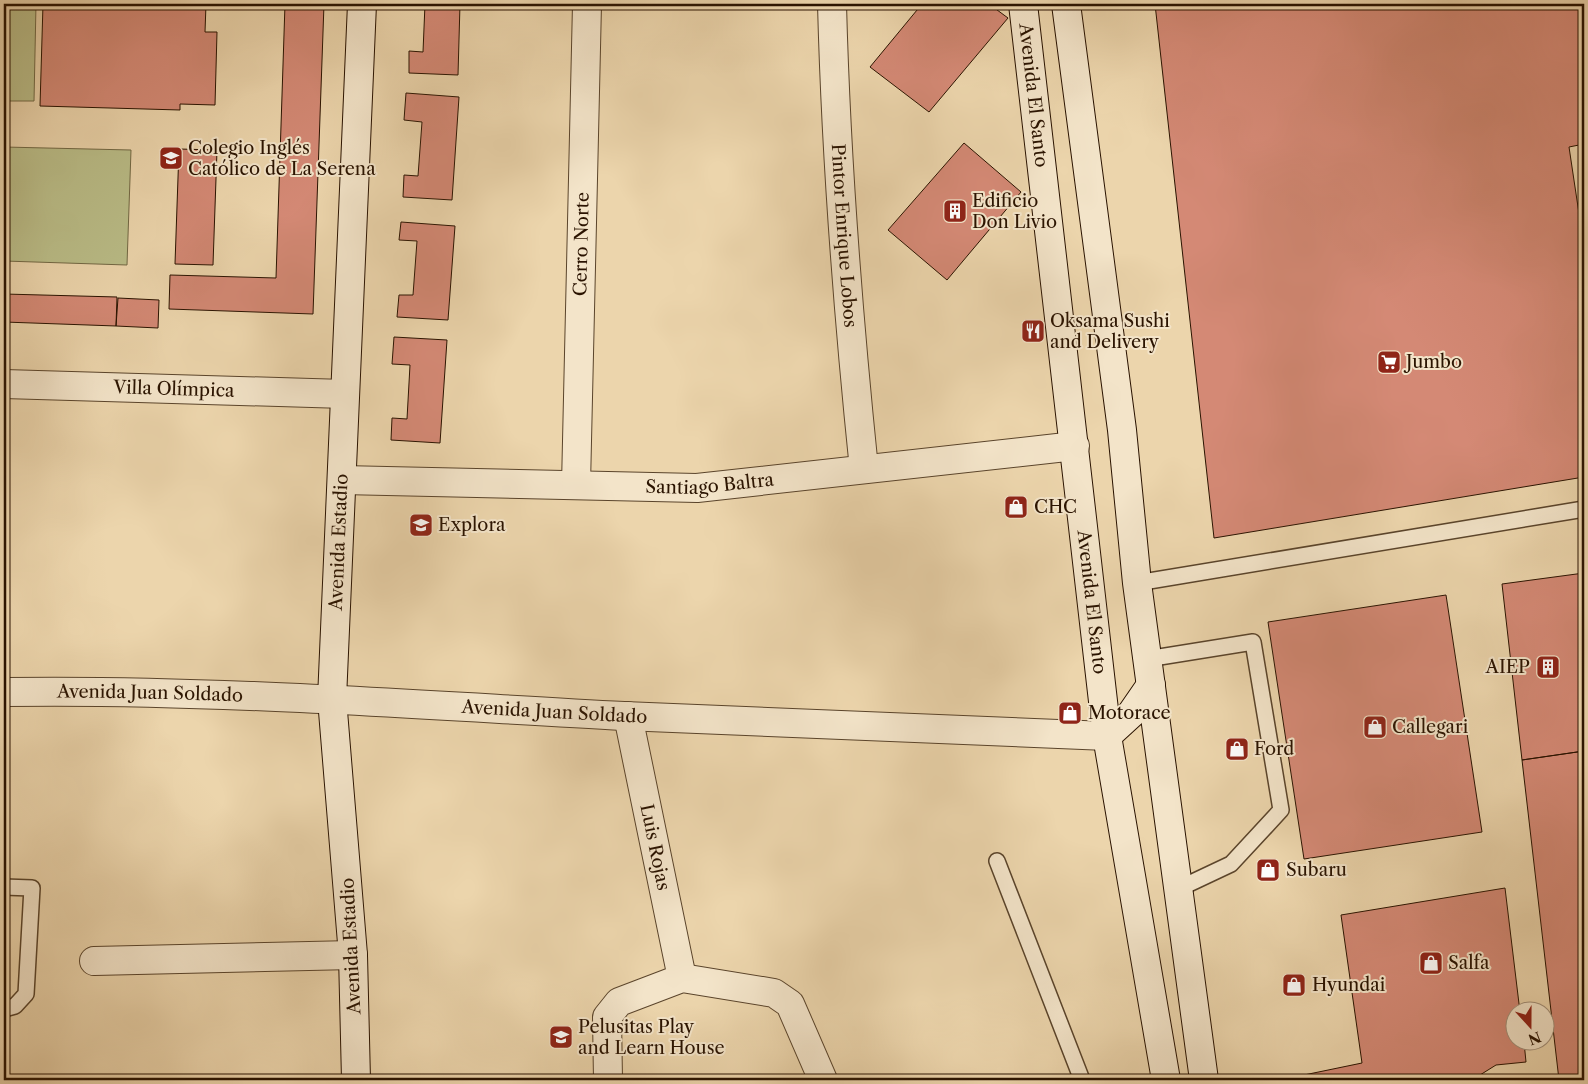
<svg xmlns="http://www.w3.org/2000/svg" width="1588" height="1084" viewBox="0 0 1588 1084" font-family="'Libre Caslon Text',serif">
	<rect width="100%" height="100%" fill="#ecd5ac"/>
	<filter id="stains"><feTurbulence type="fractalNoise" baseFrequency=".004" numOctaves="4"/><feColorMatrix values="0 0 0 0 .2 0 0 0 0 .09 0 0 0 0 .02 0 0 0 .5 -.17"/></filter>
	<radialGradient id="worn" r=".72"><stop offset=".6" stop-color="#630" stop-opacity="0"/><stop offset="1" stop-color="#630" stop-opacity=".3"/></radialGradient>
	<path fill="#babd88" stroke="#726844" d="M4,4H36L34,101H4Z
		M4,147L131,150L127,265L4,261Z"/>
	<path fill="#d48975" stroke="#2a1300" d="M43,4H206L205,32H217L215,105L180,104V110L40,106Z
		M285,4H324L313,314L169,309L170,275L276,278Z
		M425,4H460L458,75L409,73V51L423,52Z
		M922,4H989L1008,18L929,112L870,67Z
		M1155,4H1582L1584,17V144L1569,147L1584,247V477L1214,538Z
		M406,93L459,97L452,200L403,197L404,175L418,176L422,122L404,120Z
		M964,143L1021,192L947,280L888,230Z
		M179,149L217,150L213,265L175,264Z
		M401,222L455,226L448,320L397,317L399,295H413L417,241L399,240Z
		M4,294L117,297L116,326L4,322Z
		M118,298L159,300L158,328L116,326Z
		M394,337L447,340L440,443L391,440L392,418L407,419L410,365L392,364Z
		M1584,573V751L1522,760L1502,584Z
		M1446,595L1482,832L1304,859L1268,622Z
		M1584,751V1080H1559L1522,760Z
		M1505,888L1520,1012H1516V1042H1524L1526,1062L1496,1065L1472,1080H1305L1304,1075L1362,1063L1341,915Z"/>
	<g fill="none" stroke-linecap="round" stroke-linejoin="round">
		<g stroke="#5a442b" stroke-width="18">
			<path id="lane" d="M1137,583L1584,509
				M1147,659L1253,642L1281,810L1231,864L1178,889
				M997,861L1082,1080
				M4,887L32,888L26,994L15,1006L4,1009"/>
		</g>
		<g stroke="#5a442b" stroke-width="30">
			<g id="street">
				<path id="s1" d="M832,4C836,160 848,314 864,469"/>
				<path id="s2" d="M4,384L345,394"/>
				<path id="s3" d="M342,480L697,488L1075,446"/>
				<path id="s4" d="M576,485L587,4"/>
				<path id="s5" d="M4,692C211,689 418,705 624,716C785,724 946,730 1107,736"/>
				<path id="s6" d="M628,716L682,978"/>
				<path d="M94,961L353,955"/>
				<path d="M608,1080L607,1017L619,1002L682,978L774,993L790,1004L823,1080"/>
			</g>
		</g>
		<g stroke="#2a1300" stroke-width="30">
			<g id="secondary">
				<path id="s7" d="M1023,4L1107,736L1166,1080"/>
				<path d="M1066,4L1122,430L1137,583L1204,1080"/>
				<path d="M1107,736L1131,714L1151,685"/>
				<path id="s8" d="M356,1080L353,955L332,699L362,4"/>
			</g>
		</g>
		<use href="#lane" stroke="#f3e4c9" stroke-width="15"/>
		<use href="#street" stroke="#f3e4c9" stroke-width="28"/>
		<use href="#secondary" stroke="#f3e4c9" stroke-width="28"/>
	</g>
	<defs>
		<g id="school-square" transform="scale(1.25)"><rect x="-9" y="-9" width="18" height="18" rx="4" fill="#8f2418" stroke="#f3e4c9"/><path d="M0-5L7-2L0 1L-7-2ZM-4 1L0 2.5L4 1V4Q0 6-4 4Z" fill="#fff"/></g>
		<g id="building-square" transform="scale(1.25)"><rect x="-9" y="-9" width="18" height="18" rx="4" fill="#8f2418" stroke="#f3e4c9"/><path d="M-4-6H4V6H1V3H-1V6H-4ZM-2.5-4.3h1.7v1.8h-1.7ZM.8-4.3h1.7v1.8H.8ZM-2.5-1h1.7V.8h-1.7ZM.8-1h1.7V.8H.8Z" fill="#fff"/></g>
		<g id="restaurant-square" transform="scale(1.25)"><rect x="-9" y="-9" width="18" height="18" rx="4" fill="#8f2418" stroke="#f3e4c9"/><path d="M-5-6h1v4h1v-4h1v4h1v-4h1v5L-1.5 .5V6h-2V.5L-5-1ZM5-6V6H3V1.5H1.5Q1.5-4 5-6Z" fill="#fff"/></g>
		<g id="supermarket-square" transform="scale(1.25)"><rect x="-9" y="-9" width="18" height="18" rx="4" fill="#8f2418" stroke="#f3e4c9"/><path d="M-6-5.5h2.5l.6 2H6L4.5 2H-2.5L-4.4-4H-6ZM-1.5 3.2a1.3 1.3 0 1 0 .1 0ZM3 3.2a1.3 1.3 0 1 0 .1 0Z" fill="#fff"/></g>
		<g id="shop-square" transform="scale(1.25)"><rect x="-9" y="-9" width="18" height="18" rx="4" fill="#8f2418" stroke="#f3e4c9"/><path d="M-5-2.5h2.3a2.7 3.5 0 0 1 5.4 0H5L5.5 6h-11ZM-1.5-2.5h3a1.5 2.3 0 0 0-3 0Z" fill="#fff"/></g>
	</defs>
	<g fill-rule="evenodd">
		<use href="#school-square" x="171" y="158"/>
		<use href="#building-square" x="955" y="211"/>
		<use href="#restaurant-square" x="1033" y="331"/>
		<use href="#supermarket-square" x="1389" y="362"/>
		<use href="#shop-square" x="1016" y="507"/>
		<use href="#school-square" x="421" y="525"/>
		<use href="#building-square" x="1548" y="667"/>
		<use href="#shop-square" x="1070" y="713"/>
		<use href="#shop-square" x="1375" y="727"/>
		<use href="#shop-square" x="1237" y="749"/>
		<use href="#shop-square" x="1268" y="870"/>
		<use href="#shop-square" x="1431" y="963"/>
		<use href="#shop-square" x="1294" y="985"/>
		<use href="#school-square" x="561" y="1037"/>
	</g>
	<g text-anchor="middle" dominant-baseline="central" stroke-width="4" stroke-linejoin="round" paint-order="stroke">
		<g font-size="18" fill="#2a1300" stroke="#f3e4c9">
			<text stroke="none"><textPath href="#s7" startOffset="92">Avenida El Santo</textPath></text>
			<text stroke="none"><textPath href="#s1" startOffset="232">Pintor Enrique Lobos</textPath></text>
			<text stroke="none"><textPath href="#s4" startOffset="241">Cerro Norte</textPath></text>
			<text stroke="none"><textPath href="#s2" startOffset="170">Villa Olímpica</textPath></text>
			<text stroke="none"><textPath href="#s3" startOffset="368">Santiago Baltra</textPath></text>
			<text stroke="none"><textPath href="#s8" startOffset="539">Avenida Estadio</textPath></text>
			<text stroke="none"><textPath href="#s7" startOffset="602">Avenida El Santo</textPath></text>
			<text stroke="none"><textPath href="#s5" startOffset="146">Avenida Juan Soldado</textPath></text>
			<text stroke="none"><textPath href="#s5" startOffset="551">Avenida Juan Soldado</textPath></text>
			<text stroke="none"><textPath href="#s6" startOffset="134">Luis Rojas</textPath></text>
			<text transform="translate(351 946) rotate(-93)">Avenida Estadio</text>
		</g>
		<g font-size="18" fill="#2a1300" stroke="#f3e4c9" text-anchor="start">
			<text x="188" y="148">Colegio Inglés<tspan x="188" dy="21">Católico de La Serena</tspan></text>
			<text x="972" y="201">Edificio<tspan x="972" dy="21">Don Livio</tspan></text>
			<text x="1050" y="321">Oksama Sushi<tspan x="1050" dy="21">and Delivery</tspan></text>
			<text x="1406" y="362">Jumbo</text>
			<text x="1034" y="507">CHC</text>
			<text x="438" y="525">Explora</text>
			<text x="1530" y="667" text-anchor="end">AIEP</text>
			<text x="1088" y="713">Motorace</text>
			<text x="1392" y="727">Callegari</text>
			<text x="1254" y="749">Ford</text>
			<text x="1286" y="870">Subaru</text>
			<text x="1448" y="963">Salfa</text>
			<text x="1312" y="985">Hyundai</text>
			<text x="578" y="1027">Pelusitas Play<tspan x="578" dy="21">and Learn House</tspan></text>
		</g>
	</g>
	<rect width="1588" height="1084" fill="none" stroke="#ecd5ac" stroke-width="20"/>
	<rect x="5" y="5" width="1578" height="1074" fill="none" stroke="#2a1300" stroke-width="2.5"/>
	<rect x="10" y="10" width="1568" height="1064" fill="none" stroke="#2a1300"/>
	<g transform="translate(1530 1026) rotate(159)"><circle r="24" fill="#f3e4c9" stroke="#a39079"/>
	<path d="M0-4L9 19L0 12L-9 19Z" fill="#8f2418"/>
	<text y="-8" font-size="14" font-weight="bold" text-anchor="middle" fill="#2a1300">N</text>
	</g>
	<rect width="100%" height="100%" filter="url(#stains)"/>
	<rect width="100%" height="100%" fill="url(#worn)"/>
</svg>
